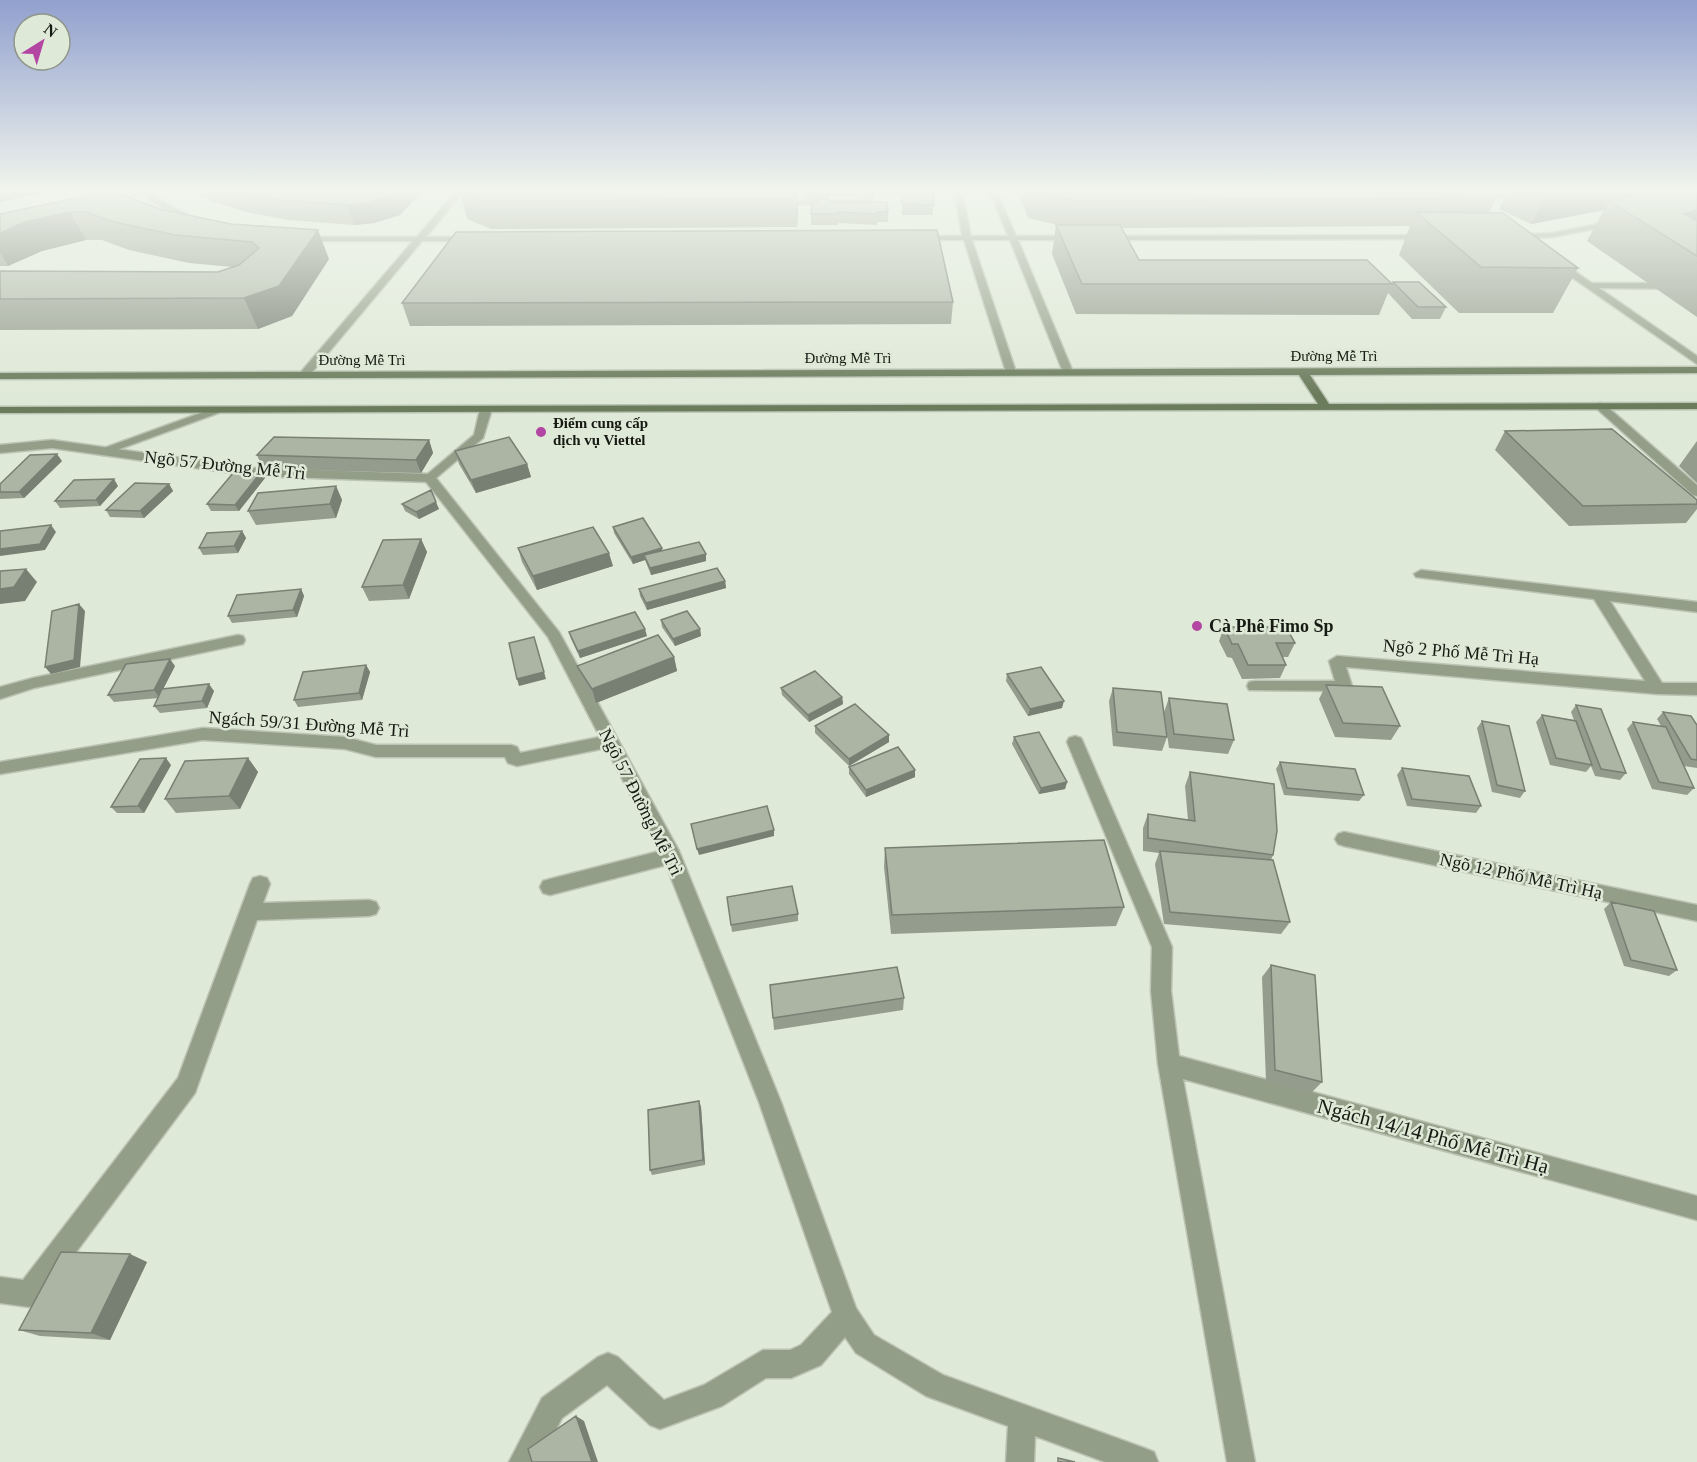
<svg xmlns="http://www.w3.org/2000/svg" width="1697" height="1462" viewBox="0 0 1697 1462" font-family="Georgia,serif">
	<rect width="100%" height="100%" fill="#dfe9d7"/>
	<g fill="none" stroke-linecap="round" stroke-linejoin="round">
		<g stroke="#bbc4b4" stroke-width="3">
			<path id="service" d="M141,192L149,193L106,203L102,201Z
				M1591,283H1697V289L1588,288V284Z
				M1600,403L1604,404L1697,485V496L1693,495L1596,408V404Z
				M486,406L492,409L483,438L436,478L559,632L679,851L781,1102L856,1308L874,1335L943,1375L1144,1448L1154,1452L1158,1462H1105L1035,1436L1034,1462H1006L1008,1426L926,1396L856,1353L845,1337L821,1365L791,1378H766L722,1406L660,1429L650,1425L607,1385L562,1418L539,1462H509L542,1398L598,1357L608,1353L618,1357L664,1400L704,1385L763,1350H790L801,1345L832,1312L759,1102L666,865L550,895L543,893L540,887L543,881L550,879L660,851L606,748L517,766L508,763L505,757H376L345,749L203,740L0,774V762L203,728L345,737L376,745H511L517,747L520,753L600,737L548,637L423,478L474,435L480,409Z
				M217,407L221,408V412L106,454L102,455L96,451Z
				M1421,570L1697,602V612L1610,601L1662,683H1697V695L1657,694L1346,667L1352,686L1350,690L1344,691L1249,690L1247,686L1249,682L1255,681H1335L1329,661L1337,656L1645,681L1594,599L1416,577L1414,574Z
				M238,635L243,636L245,640L243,644L34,688L0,699V687L33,678Z
				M1075,736L1081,738L1083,742L1172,947L1171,991L1179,1056L1697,1196V1220L1183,1079L1255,1462H1227L1158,1064L1151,991L1152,947L1067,742L1069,738Z
				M1344,832L1697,905V921L1344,846L1338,844L1335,839L1338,834Z
				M260,876L267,878L270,884L263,903L369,900L376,902L379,908L376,914L369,916L257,920L195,1093L38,1303L29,1307L0,1303V1277L23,1280L178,1078L250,884L253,878Z"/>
		</g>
		<g stroke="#bbc4b4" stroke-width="3">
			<path id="minor" d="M140,192H148L174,208L202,221C190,228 150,201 140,192Z
				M455,192H463L426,237H475V241H422L308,377H300V373L413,241H297V237H417Z
				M866,192H873L872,204L775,205L771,203L775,201L865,200Z
				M955,192H962L971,236H1008L990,192H997L1016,236H1075L1079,238L1075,240H1018L1073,372L1072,374L1063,372L1010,240H972L1016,372L1011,375L1006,372L964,240H918L914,238L918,236H962Z
				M1519,192H1534L1486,201L1471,199Z
				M1617,220L1621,222L1620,224L1553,237L1515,239L1511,237L1515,235L1553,233Z
				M1429,235L1433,237L1432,239L1104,240L1100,238L1104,236Z
				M1554,261H1560L1697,356V364L1554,265Z
				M52,440L253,468L429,474L435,478L429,482L253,476L52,448L0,453V445Z"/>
		</g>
		<g stroke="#bbc4b4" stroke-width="3">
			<path id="secondary" d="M1697,367V373L1310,375L1329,404L1697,403V409L0,413V407L1318,404L1299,375L0,379V373Z"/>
		</g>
		<use href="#service" fill="#939e88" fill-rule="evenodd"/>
		<use href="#minor" fill="#939e88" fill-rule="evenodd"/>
		<use href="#secondary" fill="#6b7c5c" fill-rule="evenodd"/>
	</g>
	<path fill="#949c8d" d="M193,192H421L400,215L374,223L354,225L288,220L246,212L214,202Z
		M460,192H797L798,211L797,227L491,229L467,219Z
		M804,192H858V196H829V202L888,212V222H877V225L838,223V225H811V214L818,201H804Z
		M881,192H935V193H933V215H902V194L881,195Z
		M1018,192H1485L1496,198L1489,213L1578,268L1553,313H1459L1399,255L1410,226L1122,228L1139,260L1391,284L1393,282L1446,307L1440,319H1412L1388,293L1379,315L1076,314L1052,254L1056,225H1059L1028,218Z
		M1508,192H1636L1630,197L1697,192V317L1587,241L1604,210L1531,224L1499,209Z
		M163,210L329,259L292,316L258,329L0,330V271L218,272L232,267L189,263L129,250L102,240H86L42,251L8,266H0V214Z
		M953,302L951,324L410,326L402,303Z
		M1505,431L1697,500V509L1686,523L1569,526L1495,450Z
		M429,440L433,453L421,473L263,469L257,455Z
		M1697,441V483L1679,466Z
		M455,451L527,464L531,477L476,493L459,464Z
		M62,461L24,498L0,499V484Z
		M261,472L265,478L239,511H211L207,504Z
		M169,484L173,491L144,518L110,517L106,510Z
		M118,486L100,506L60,508L55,501Z
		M336,486L342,500L336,518L256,525L248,511Z
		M402,504L439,509L419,519L405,511Z
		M613,527L663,551L706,554V561L651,575L645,560L633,564L614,533Z
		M242,531L246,538L238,553L203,555L199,548Z
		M421,539L427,552L409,599L369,601L362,587Z
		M518,548L613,566L537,590L522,562Z
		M725,581L726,588L647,610L640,596L639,589Z
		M301,589L304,596L297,617L232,623L228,616Z
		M661,620L700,629L701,636L675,646L662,627Z
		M1224,627L1295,643L1288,657H1283L1286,665L1280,678L1242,679L1232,658L1227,657L1219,641Z
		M569,632L647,636L580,658L571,639Z
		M674,657L677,671L596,703L581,679L577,666Z
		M366,665L370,672L362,700L298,707L294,700Z
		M175,666L163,689L214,691L207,708L160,713L154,706L159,698L114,702L108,695Z
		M1007,674L1062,708L1028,716L1006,681Z
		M1326,685L1400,726L1391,740L1335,737L1319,699Z
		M781,688L842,697L843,704L809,722L782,695Z
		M1113,688L1167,737L1162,751L1113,746L1109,701Z
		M1169,698L1234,740L1228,754L1169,748L1164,712Z
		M1576,705L1626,773L1620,780L1595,776L1591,766L1586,772L1550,765L1536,722L1542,715L1574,720L1571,712Z
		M1663,712L1697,725V768L1684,766L1694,788L1687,795L1652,789L1627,729L1633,722L1661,726L1657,719Z
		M1482,721L1525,791L1520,798L1492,792L1477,728Z
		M815,726L889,735V742L849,766L815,733Z
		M1014,737L1067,782L1065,789L1039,794L1012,744Z
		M248,758L258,772L240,809L176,813L165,799Z
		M1280,762L1364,795L1359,801L1284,795L1276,769Z
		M171,765L144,813H117L111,807Z
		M849,767L915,777L866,797L849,774Z
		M1402,768L1481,806L1476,813L1407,806L1397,775Z
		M1190,772L1273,855L1271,860L1290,922L1281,934L1164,924L1155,864L1159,853L1143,851V828L1148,814L1188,820L1185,786Z
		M885,848L1124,907L1116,926L891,934L884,867Z
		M727,897L798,914V921L732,932Z
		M1611,902L1677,970L1669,976L1624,966L1604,909Z
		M1271,965L1322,1082L1311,1093L1266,1081L1262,977Z
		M904,998L903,1010L774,1030L773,1018Z
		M699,1101L701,1107L705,1165L652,1175L650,1170Z
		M147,1262L110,1340L40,1336L19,1330Z"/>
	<path fill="#787f73" d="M0,192H47L0,202Z
		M397,192H421L400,215L374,223L354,225L347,205Z
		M796,192L798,211L797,227L796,199Z
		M1573,192H1636L1629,198L1609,201L1604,210L1531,224L1545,196Z
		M1697,210V244L1684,214Z
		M70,212L86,240L42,251L8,266L0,252V233L25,222Z
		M318,230L329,259L292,316L258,329L244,298Z
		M429,440L433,453L421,473L416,460Z
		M57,454L62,461L24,498L19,492Z
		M527,464L531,477L476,493L471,480Z
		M261,472L265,478L239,511L235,505Z
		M114,479L118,486L100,506L96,500Z
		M169,484L173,491L144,518L140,511Z
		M336,486L342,500L336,518L330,504Z
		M436,502L439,509L419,519L416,512Z
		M51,525L56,532L45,550L0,556V549Z
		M242,531L246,538L238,553L234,546Z
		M421,539L427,552L409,599L403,585Z
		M662,548L663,555H644L645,560L633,564L631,557Z
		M609,553L613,566L537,590L533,576Z
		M706,554V561L651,575L650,568Z
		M26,569L37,582L25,601L0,604V589Z
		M725,581L726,588L647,610L646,603Z
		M301,589L304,596L297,617L293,610Z
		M79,604L85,611L80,667L51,674L45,667Z
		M645,629L647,636L580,658L578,651Z
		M700,629L701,636L675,646L673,639Z
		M534,637L546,679L519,686L517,679Z
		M674,657L677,671L596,703L592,689Z
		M170,659L175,666L159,697L154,690Z
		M366,665L370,672L362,700L359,693Z
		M209,684L214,691L207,708L202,701Z
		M842,697L843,704L809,722L808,715Z
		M1064,701L1062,708L1028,716L1030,709Z
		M889,735V742L849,766V759Z
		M166,758L171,765L144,813L138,806Z
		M248,758L258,772L240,809L229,796Z
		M915,770V777L866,797V790Z
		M1067,782L1065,789L1039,794L1041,788Z
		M774,830V836L699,855L697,849Z
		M699,1101L701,1107L705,1165L703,1160Z
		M130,1254L147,1262L110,1340L91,1333Z
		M576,1416L584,1421L598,1462H592Z"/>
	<path fill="#acb5a4" stroke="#787f73" stroke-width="1.5" d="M105,192H114L163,210L231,224L318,230L279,286L244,298L0,299V271L218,272L239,265L259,248L252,242L175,235L114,222L86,212H70L25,222L0,233V214Z
		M233,192H397L394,195L367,203L347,205L280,200Z
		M460,192H796V199L484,201Z
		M902,192H933L934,205L902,204Z
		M1036,192H1485L1496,198L1078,201Z
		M1533,192H1573L1545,196Z
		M1656,192H1697V210L1684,214L1697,221V256L1609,201Z
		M818,199H829V202H887L888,212H877V214L838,212V214H811L812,202H818Z
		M1416,212L1503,213L1578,268L1481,267Z
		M1056,225H1120L1139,260H1367L1392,284H1082Z
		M937,230L953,302L402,303L456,232Z
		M1393,282H1419L1446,307H1418Z
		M1612,429L1697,500V504L1583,506L1505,431Z
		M274,437L429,440L416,460L257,455Z
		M509,437L527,464L471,480L455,451Z
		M57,454L19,492H0V484L30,455Z
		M234,472H261L235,505L207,504Z
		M114,479L96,500L55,501L74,480Z
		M135,483L169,484L140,511L106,510Z
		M336,486L330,504L248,511L258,493Z
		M431,490L436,502L416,512L402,504Z
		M643,518L662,548L631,557L613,527Z
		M51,525L40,544L0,549V531Z
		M593,527L609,553L533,576L518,548Z
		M242,531L234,546L199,548L207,533Z
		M421,539L403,585L362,587L383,540Z
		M699,542L706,554L650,568L644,555Z
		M717,568L725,581L646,603L639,589Z
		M26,569L14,587L0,589V571Z
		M301,589L293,610L228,616L237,595Z
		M79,604L74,660L45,667L52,611Z
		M687,611L700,629L673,639L661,620Z
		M635,612L645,629L578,651L569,632Z
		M1224,627H1286L1295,643H1276L1286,665H1248L1238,644H1232Z
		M658,635L674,657L592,689L577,666Z
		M534,637L544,672L517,679L509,643Z
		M170,659L154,690L108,695L126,664Z
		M366,665L359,693L294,700L303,672Z
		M1041,667L1064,701L1030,709L1007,674Z
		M815,671L842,697L808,715L781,688Z
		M209,684L202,701L154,706L162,689Z
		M1326,685L1382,687L1400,726L1343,723Z
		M1113,688L1161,692L1167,737L1117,732Z
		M1169,698L1227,704L1234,740L1174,734Z
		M855,704L889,735L849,759L815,726Z
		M1576,705L1601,709L1626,773L1601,769Z
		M1663,712L1691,716L1697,725V760L1691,759Z
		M1542,715L1576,721L1592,765L1556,758Z
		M1482,721L1509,726L1525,791L1497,785Z
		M1633,722L1666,727L1694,788L1659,782Z
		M1039,732L1067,782L1041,788L1014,737Z
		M898,747L915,770L866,790L849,767Z
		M166,758L138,806L111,807L140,759Z
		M248,758L229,796L165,799L185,761Z
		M1280,762L1355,769L1364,795L1287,788Z
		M1402,768L1469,776L1481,806L1412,799Z
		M1190,772L1274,784L1277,831L1273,855L1148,838V814L1195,821Z
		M767,806L774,830L697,849L691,824Z
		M1104,840L1124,907L892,915L885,848Z
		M1160,851L1273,860L1290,922L1170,912Z
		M792,886L798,914L731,925L727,897Z
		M1611,902L1654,911L1677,970L1631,960Z
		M1271,965L1315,975L1322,1082L1275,1070Z
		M897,967L904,998L773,1018L770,985Z
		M699,1101L703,1160L650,1170L648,1110Z
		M61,1252L130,1254L91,1333L19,1330Z
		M576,1416L592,1462H532L528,1449Z
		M1058,1458L1075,1462H1058Z"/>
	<linearGradient id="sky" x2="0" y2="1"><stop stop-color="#91a0ce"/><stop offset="0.48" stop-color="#f1f5ed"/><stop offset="1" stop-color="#f1f5ed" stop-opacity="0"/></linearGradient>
	<rect width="1697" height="396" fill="url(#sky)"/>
	<g fill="#b345a3" stroke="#dfe9d7" stroke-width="2">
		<circle cx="541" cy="432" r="6"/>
		<circle cx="1197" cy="626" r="6"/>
	</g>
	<g text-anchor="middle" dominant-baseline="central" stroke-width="5" stroke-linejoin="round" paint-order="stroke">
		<g font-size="15" fill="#161a13" stroke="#dfe9d7">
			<text x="1334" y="356">Đường Mễ Trì</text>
			<text x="848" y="358">Đường Mễ Trì</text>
			<text x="362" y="360">Đường Mễ Trì</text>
		</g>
		<g font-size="15" font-weight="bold" fill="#161a13" stroke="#dfe9d7" text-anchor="start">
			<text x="553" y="423">Điểm cung cấp<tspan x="553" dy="17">dịch vụ Viettel</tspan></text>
		</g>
		<g font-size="18" fill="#161a13" stroke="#dfe9d7">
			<text transform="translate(225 465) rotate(6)">Ngõ 57 Đường Mễ Trì</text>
			<text transform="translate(1461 652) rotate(5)">Ngõ 2 Phố Mễ Trì Hạ</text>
			<text transform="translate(309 724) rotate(4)">Ngách 59/31 Đường Mễ Trì</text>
			<text transform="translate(641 802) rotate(63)">Ngõ 57 Đường Mễ Trì</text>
			<text transform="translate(1521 876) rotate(12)">Ngõ 12 Phố Mễ Trì Hạ</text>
		</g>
		<g font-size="18" font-weight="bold" fill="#161a13" stroke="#dfe9d7" text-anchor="start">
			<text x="1209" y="626">Cà Phê Fimo Sp</text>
		</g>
		<g font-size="21" fill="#161a13" stroke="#dfe9d7">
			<text transform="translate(1433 1136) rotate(15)">Ngách 14/14 Phố Mễ Trì Hạ</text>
		</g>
	</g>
	<g transform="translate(42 42) rotate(37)"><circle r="28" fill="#dfe9d7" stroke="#8f9689" stroke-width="1.5"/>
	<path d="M0-4.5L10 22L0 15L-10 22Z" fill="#b345a3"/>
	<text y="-9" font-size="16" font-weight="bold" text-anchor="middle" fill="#161a13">N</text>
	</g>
</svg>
